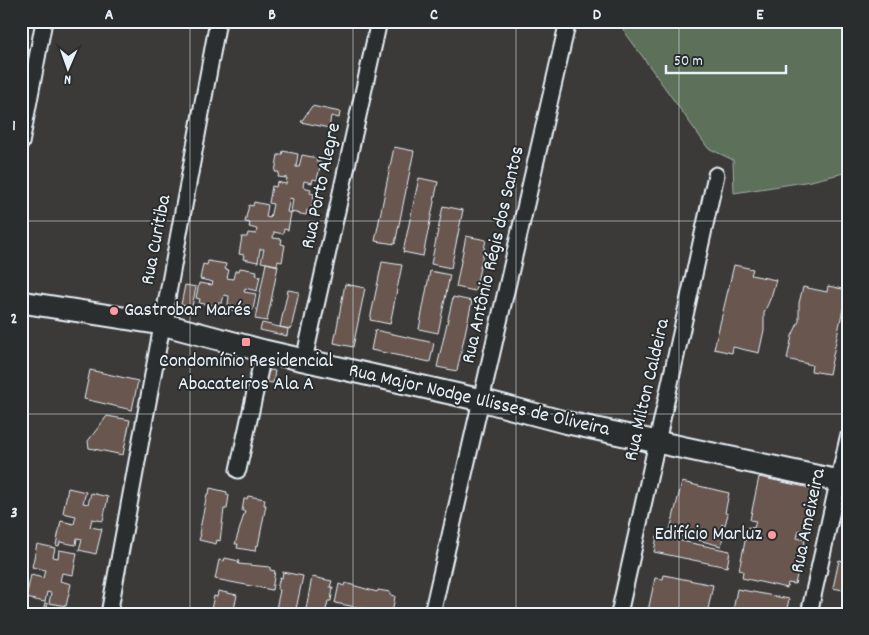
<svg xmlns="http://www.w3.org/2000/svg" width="869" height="635" viewBox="0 0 869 635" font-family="Dekko,sans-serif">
	<rect width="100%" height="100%" fill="#3c3a38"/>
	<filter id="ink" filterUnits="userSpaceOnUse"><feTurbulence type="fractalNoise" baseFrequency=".02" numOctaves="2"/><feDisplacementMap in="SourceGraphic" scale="10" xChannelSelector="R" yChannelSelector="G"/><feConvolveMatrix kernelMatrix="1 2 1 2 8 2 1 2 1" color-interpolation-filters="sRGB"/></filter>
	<g filter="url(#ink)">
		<path fill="#5d705a" stroke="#a2b0a9" d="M617,21H848V172L811,181L734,193L733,160L708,148Z"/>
		<path fill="#67574f" stroke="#e8f1f8" d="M312,106L340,112L339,118L331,116L329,128L301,122Z
			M394,147L414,151L395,244L375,241Z
			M283,151L298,154L296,167H299L302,155L317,158L316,162H321L317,180L313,179L312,183L304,181L303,187L311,189L310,193L314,194L311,211L307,210L306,215L291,212L293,199L290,198L287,212L291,213L288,230L284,229L283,234L274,232L273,238L282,239L281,244L285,245L282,262L278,261L277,265L261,262L264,249H260L258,262L243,259L244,255L239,254L242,237H247L248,233L256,234L257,229L249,227L250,223L245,222L249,205L253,206L254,202L268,205L266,217L270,218L273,204L269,203L272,186L276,187L277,182L286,184L287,178L278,177L279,172H275L278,155H282Z
			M419,178L438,182L423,256L403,252Z
			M443,206L463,210L451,268L431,264Z
			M466,236L486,240L475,291L456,287Z
			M208,261L226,264L225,269L229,270L227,278L233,279L235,271H239L240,268L257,271L256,275L260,276L257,291L245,288L244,292L256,294L253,310L249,309L248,313L231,310L232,305H228L229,296L224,295L222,303H217V306L199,303L200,299L196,298L199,283L212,285L213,282L200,279L203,264L207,265Z
			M382,262L402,265L390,324L370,320Z
			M266,263L278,266L267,321L255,319Z
			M734,265L753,269L751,275L776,280L771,297L764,313V330L759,353L733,347L732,353L714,349Z
			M430,271L450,275L438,333L419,329Z
			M345,284L365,288L353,347L334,343Z
			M185,285L196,287L192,307L181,305Z
			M828,286L847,290L829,374L811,371L812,365L787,359L792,336L799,321V303L803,287L827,292Z
			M288,290L299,292L291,329L280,327Z
			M453,297L472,301L457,371L437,367Z
			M262,323L288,329L287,336L260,330Z
			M375,330L434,343L430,362L371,350Z
			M90,370L138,381L132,410L84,399Z
			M271,370L275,371L273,383L265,382L267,373Z
			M107,416L130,420L123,455L89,448L88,441Z
			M759,477L815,489L806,532L799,530L797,538L805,540L795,584L788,583L787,588L742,578L743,571L739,570L748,527L754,528L756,521L750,520Z
			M682,482L729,493L725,513L728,514L725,525L722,524L720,531L724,532L721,546L698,540L699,536L692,535L691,539L669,534Z
			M68,488L86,492L83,503L88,504L91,493L108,497L103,521L92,519L90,527L102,529L96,554L79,550L82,539L77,538L76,545L60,542L59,546L56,545L61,521L74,524L76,516L63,513Z
			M210,488L227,492V495H229L227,509H224L220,541L217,540L216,544L199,540L201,534H199L207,494H209Z
			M248,496L265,499L264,505H266L258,546L256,545L255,551L237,548L238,544H235L245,511H242L244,499H247Z
			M657,536L730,551L727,567L654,552Z
			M37,544L55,548L53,557L58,558L59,550L77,553L73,575L62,573L60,581L71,584L66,606L49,603L51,593L47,592L45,602L26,598L31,575L43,578L45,570L32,567Z
			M225,558L239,561L238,564L270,567V570L275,571L272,590L215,579L219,560L224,561Z
			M839,560L848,562V591L833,588Z
			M283,572L303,576L295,614H272L273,609H276L280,590L277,589L280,577L282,578Z
			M664,575L713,585L707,614H658L648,611L655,578L663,579Z
			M312,577L332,581L330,587H333L331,601H328L325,614H305Z
			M345,583L377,592L378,590L390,592V595L395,596L392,614L335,603L339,584L344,586Z
			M737,589L789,599L786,614H748L733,611Z
			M218,591L237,595L233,614H213L214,609H211L214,596L217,597Z
			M45,603L48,604L47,607L61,610V614H42Z
			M67,608L85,612V614H66Z"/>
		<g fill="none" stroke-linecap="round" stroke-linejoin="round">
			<g stroke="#e8f1f8" stroke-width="19">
				<path id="street" d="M21,143L44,21
					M304,360L379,21
					M238,470L264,351
					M109,614L218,21
					M432,614L568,21
					M619,614L716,175
					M809,614L848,438"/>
			</g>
			<g stroke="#e8f1f8" stroke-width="25">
				<path id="secondary" d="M21,302L162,324L264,351L481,400L564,422L848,483"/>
			</g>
			<use href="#street" stroke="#2a2d2e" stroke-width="15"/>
			<use href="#secondary" stroke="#2a2d2e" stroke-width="21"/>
		</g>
	</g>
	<path fill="none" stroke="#e8f1f8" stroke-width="1" stroke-opacity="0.55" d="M190,21V614M353,21V614M516,21V614M679,21V614M21,221H848M21,414H848"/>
	<g fill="#ff9aa2" stroke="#2a2d2e" stroke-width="2">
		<circle cx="114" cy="311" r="5"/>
		<rect x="241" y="337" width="10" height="10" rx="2.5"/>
		<circle cx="772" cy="535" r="5"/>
	</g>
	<g text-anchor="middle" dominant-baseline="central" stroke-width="4" stroke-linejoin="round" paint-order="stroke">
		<g font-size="20" fill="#e8f1f8" stroke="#2a2d2e">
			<text transform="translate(322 186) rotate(-78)">Rua Porto Alegre</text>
			<text transform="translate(157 240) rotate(-79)">Rua Curitiba</text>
			<text transform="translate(494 255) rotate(-77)">Rua Antônio Régis dos Santos</text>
			<text transform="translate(648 390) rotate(-77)">Rua Milton Caldeira</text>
			<text transform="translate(479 401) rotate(13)">Rua Major Nodge Ulisses de Oliveira</text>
			<text transform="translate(809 521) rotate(-78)">Rua Ameixeira</text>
		</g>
		<g font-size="20" fill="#e8f1f8" stroke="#2a2d2e" text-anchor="start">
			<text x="124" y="311">Gastrobar Marés</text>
			<text x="246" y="362" text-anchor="middle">Condomínio Residencial<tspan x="246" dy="23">Abacateiros Ala A</tspan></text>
			<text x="762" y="535" text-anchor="end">Edifício Marluz</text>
		</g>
	</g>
	<rect width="869" height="635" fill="none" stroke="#2a2d2e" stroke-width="55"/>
	<g transform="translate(68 68) rotate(182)" stroke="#2a2d2e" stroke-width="4" paint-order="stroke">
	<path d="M0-4L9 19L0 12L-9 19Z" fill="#e8f1f8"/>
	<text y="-8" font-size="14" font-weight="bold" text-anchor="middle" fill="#e8f1f8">N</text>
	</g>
	<path d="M666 65v8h120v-8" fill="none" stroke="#e8f1f8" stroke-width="2.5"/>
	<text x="674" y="65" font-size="15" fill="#e8f1f8" stroke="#2a2d2e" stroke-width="4" paint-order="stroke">50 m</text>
	<rect x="28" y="28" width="814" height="580" fill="none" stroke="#e8f1f8" stroke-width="2"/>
	<g font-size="16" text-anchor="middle" font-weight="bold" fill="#e8f1f8">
		<text x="109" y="19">A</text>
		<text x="272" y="19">B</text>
		<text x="434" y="19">C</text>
		<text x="597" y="19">D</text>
		<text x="760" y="19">E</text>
		<text x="14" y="130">1</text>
		<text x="14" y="323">2</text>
		<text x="14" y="517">3</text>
	</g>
</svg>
